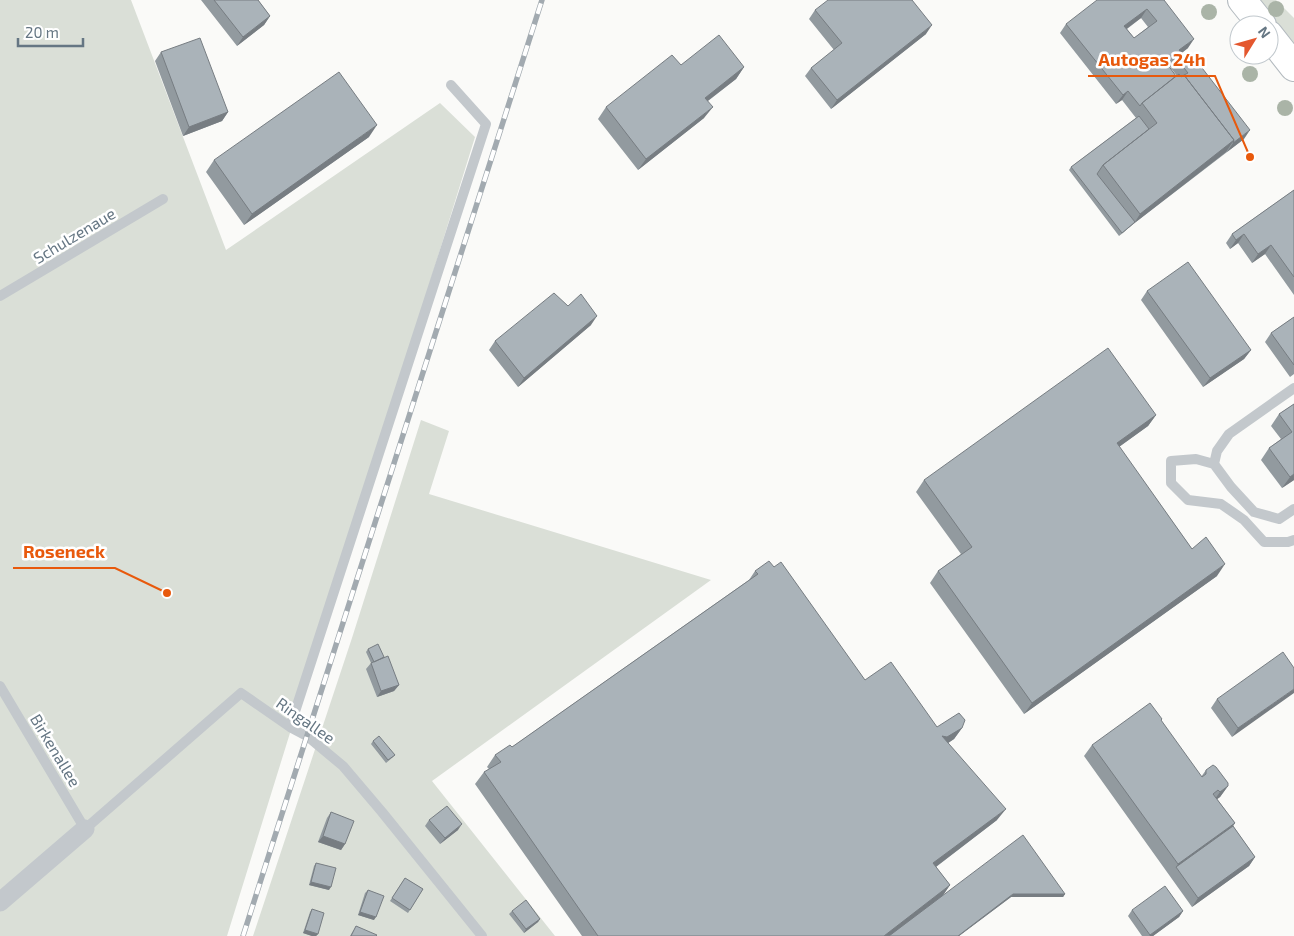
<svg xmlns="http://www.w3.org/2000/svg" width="1294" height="936" viewBox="0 0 1294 936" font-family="'Exo 2',sans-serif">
	<rect width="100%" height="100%" fill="#fafaf8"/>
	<path fill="#dadfd7" d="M0,0H131L226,250L440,103L475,137L227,936H0Z
		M1259,0H1276L1294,18V45Z
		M421,420L449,431L429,494L711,580L432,781L555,936H253L352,638Z"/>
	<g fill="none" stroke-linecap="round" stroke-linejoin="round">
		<g stroke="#b3babf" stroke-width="30">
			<path id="secondary" d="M1242,0L1262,25
				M1269,35L1294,67"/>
		</g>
		<path stroke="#c3c8cc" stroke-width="10" d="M0,296L163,199
			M1214,464L1217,451L1229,434L1294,388
			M1294,509L1279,519L1254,512L1231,487L1214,464L1196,459L1171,461V483L1188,500L1221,504L1244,520L1264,542H1288L1294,540
			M0,686L85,829L241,693L290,727L307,736L343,766L382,812L482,936
			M290,727L486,124L451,85"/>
		<path stroke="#c3c8cc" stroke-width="19" d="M0,902L85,829"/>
		<use href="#secondary" stroke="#fff" stroke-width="28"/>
		<g stroke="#a2aab0" stroke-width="5.5">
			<path id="rail" d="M243,936L542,0"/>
		</g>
		<use href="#rail" stroke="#fff" stroke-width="4" stroke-dasharray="11" stroke-linecap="butt"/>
	</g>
	<g fill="#aab4a7">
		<circle cx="1276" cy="9" r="8"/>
		<circle cx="1209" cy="12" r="8"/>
		<circle cx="1250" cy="74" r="8"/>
		<circle cx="1285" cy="108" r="8"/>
	</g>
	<path fill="#929a9f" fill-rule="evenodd" d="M201,0H258L270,16L264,25L237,46Z
		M1164,0L1188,48L1182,53L1244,139L1132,225L1119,236L1069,170L1071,167L1136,118L1122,100L1116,104L1060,33L1066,24ZM1141,18L1148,27L1134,38L1127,29ZM1167,63L1177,76H1176L1167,64Z
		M815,10L926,34L831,109L805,76L811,68L834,50L809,19Z
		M161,52L228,112L222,121L183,136L155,61Z
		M681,65L744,67L736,79L708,101L704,118L638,170L598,119L606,107Z
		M369,137L244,225L206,172L214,160Z
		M1294,190V295L1265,254L1252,263L1238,243L1230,249L1226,243L1232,234Z
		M1147,291L1251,350L1244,359L1203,387L1141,300Z
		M568,306L591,325L518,387L489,350L495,341Z
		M1294,317V374L1290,377L1265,342L1271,333Z
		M1294,404V480L1282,488L1261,460L1269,448L1281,439L1271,426L1279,414Z
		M1156,415L1148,426L1119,447L1192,549L1217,576L1024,714L930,583L938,571L961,554L916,492L924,480Z
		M755,571L865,680L937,727L962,728L954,739L948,743L997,820L936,867L950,885L942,896L1065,894L1063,897H1011L959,936H582L475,784L484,772L489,769L487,767L495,755L512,747L749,580Z
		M368,649L384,657L399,685L394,691L377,697L366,669L371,663L366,652Z
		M1294,668L1232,737L1211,708L1217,699Z
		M1161,721L1201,777L1206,770L1228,786L1220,797L1217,799L1235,823L1233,826L1255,857L1249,866L1192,907L1084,756L1092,745Z
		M373,741L395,755L392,758L386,763L371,744Z
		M331,812L345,844L341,850L318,842L327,818Z
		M429,820L458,830L440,844L425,826Z
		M316,863L329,890L309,885L314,866Z
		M405,878L423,889L408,913L390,901Z
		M368,890L374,920L358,915L365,893Z
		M312,909L318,934L316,936H312L303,933L310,912Z
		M1132,910L1183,911L1179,917L1153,936H1142L1128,916Z
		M512,911L540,919L538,922L524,933L509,914Z
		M356,926L376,936H350Z"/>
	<path fill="#777d82" d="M1147,9L1141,18L1118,35L1124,26Z
		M270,16L264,25L237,46L243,37Z
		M932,25L926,34L831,109L837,100Z
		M1194,39L1188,48L1176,57L1179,50Z
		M1173,54L1167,63L1158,70L1165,61Z
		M744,67L736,79L697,109L705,98Z
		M1128,91L1122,100L1116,104L1123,95Z
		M713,107L704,118L638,170L646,159Z
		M228,112L222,121L183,136L189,127Z
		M377,125L369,137L244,225L252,214Z
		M1250,130L1244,139L1227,152L1233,143Z
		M1234,140L1226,152L1132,225L1119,236L1122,233L1135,222L1140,214Z
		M1244,234L1238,243L1230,249L1236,240Z
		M1271,245L1265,254L1252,263L1258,254Z
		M597,316L591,325L518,387L524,378Z
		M1251,350L1244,359L1203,387L1210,378Z
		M1156,415L1148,426L1109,454L1117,443Z
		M1294,474V480L1282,488L1290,477Z
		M1225,564L1217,576L1024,714L1032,703Z
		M399,685L394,691L377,697L381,691Z
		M1294,689V693L1232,737L1238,728Z
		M962,728L954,739L939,749L942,736Z
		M1228,786L1220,797L1212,803L1220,792Z
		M1006,809L997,820L925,875L933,863Z
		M1235,823L1227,835L1176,867L1170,876L1178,864Z
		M462,824L458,830L440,844L445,838Z
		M323,836L345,844L341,850L318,842Z
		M1255,857L1249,866L1192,907L1198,898Z
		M311,882L331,887L329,890L309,885Z
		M950,885L942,897L891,936H884Z
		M1013,894H1065L1063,897H1011L959,936H958Z
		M1183,911L1179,917L1153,936H1149Z
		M360,912L376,917L374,920L358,915Z
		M540,919L538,922L524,933L526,929Z
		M305,930L318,934L316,936H312L303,933Z"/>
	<path fill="#aab3b9" stroke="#777d82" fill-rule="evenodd" d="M214,0H258L270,16L243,37Z
		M828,0H912L932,25L837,100L811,68L842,43L815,10Z
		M1097,0H1164L1194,39L1179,50L1193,68L1199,64L1250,130L1233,143L1234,140L1184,75L1188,73L1173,54L1165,61L1176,76L1142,103L1140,106L1128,91L1123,95L1066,24ZM1147,9L1157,21L1134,38L1124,26Z
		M719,35L744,67L705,98L713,107L646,159L606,107L672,55L681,65Z
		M200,38L228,112L189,127L161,52Z
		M339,72L377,125L252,214L214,160Z
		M1179,74L1181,77L1184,75L1234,140L1140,214L1103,165L1157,123L1142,103Z
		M1139,116L1149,129L1103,165L1097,174L1135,222L1122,233L1071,167Z
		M1294,190V277L1271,245L1258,254L1244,234L1236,240L1232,234Z
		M1188,262L1251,350L1210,378L1147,291Z
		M554,293L568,306L581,294L597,316L524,378L495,341Z
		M1294,317V365L1271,333Z
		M1108,348L1156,415L1117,443L1192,549L1206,537L1225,564L1032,703L938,571L972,547L924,480Z
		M1294,404V474L1290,477L1269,448L1292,432L1279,414Z
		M769,561L774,567L781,562L865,680L891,662L937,727L959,713L965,720L962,728L947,737L942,736L1006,809L933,863L950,885L884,936H598L484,772L501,762L495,755L510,745L512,747L758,574L755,571Z
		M378,644L384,657L374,662L368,649Z
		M1283,652L1294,668V689L1238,728L1217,699Z
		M388,656L399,685L381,691L371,663Z
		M1150,703L1162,719L1161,720L1202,777L1206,774V770L1213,765L1216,767L1228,783V786L1220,792L1218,790L1213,794L1235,823L1178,864L1092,745Z
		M379,736L395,755L388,760L373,741Z
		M447,806L462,824L445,838L429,820Z
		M331,812L354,821L345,844L323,836Z
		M1233,826L1255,857L1198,898L1176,867Z
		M1023,835L1065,894H1013L958,936H889Z
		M316,863L336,868L331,887L311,882Z
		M405,878L423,889L410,910L392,898Z
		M1165,886L1183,911L1150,935L1132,910Z
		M368,890L384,896L376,917L360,912Z
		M526,900L540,919L526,929L512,911Z
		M312,909L324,913L318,934L305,930Z
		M356,926L377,935L376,936H351Z"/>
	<g text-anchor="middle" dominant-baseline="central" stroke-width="5" stroke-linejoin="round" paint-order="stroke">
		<g font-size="16" fill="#657683" stroke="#fff">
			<text transform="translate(74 235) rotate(-31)">Schulzenaue</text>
			<text transform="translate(306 720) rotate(35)">Ringallee</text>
			<text transform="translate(56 750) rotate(59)">Birkenallee</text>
		</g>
	</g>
	<path fill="none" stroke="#e8590c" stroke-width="2" d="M1250 157L1215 76H1088M167 593L115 568H13"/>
	<g fill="#e8590c" stroke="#fff" stroke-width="2">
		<circle cx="1250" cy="157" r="5"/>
		<circle cx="167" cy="593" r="5"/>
	</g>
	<g font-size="18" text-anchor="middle" font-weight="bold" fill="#e8590c" stroke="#fff" stroke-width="5" stroke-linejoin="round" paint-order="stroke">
		<text x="1152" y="66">Autogas 24h</text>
		<text x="64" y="558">Roseneck</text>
	</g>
	<g transform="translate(1254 40) rotate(53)"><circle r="24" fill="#ffffff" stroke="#c1c8cd"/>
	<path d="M0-4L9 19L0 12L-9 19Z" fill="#e4572e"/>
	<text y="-8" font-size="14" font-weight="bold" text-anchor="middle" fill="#657683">N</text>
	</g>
	<path d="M18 38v8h65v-8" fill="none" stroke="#657683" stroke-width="2.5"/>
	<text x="25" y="38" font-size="15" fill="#657683" stroke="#ffffff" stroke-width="4" paint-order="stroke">20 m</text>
</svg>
